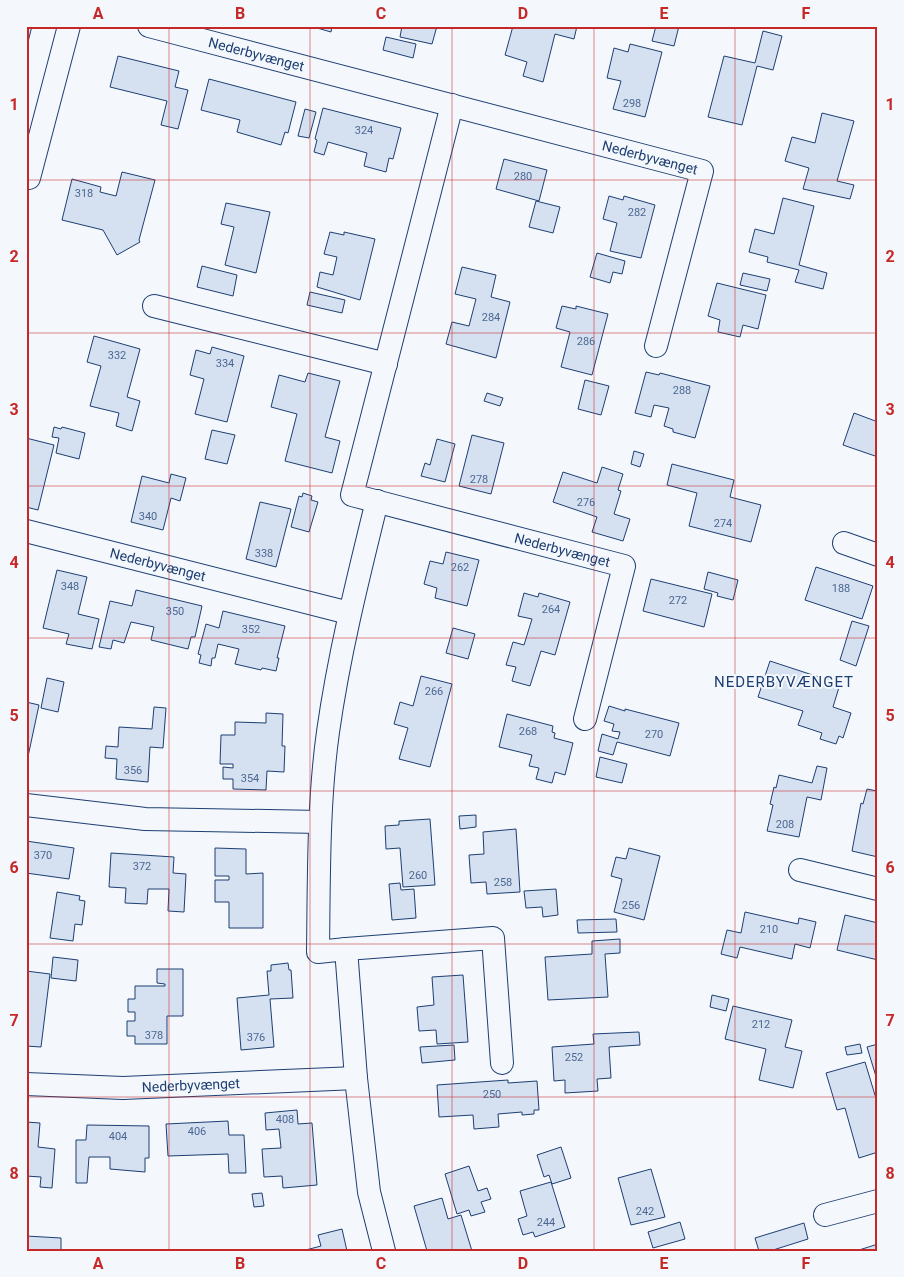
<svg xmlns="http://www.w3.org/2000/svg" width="904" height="1277" viewBox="0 0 904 1277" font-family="Roboto,sans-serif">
	<rect width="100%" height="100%" fill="#f4f7fb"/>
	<path fill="#d5e0f0" stroke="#1d3f73" d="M26,26H32L26,50Z
		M310,26H332L331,32Z
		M402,26H437L432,44L400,37Z
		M513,26H577L574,39L555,34L543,82L523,76L527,62L505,55Z
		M656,26H679L674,46L652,41Z
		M763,31L782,36L773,70L757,66L742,125L708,117L724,56L755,63Z
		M386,37L416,44L413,58L383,50Z
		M630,44L662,52L645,117L613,109L621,81L607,78L614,48L628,52Z
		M118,56L179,71L175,87L188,90L178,129L161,125L167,101L110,87Z
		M209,79L296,102L288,133L285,132L281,145L237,132L240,120L201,110Z
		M323,108L401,128L393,159L389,158L386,172L364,166L367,153L328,142L324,155L314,152L317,140L315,139Z
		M305,109L316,112L309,138L298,136Z
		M822,113L854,121L837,181L854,185L850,199L803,189L809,168L785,161L792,137L815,143Z
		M504,159L547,170L539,201L496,189Z
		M122,172L155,180L139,240L140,242L117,255L103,230L62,220L72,179L101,187L100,192L116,196Z
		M609,196L623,200L624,196L655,205L641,258L610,251L617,223L603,219Z
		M783,198L814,206L799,265L827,273L823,289L795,282L799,270L767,262L768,257L749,252L755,229L774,234Z
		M536,201L560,207L553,233L529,227Z
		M226,203L270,212L256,273L225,265L234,227L221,224Z
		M330,232L344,235V232L375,239L360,300L317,287L320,272L333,275L337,257L324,254Z
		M597,253L625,261L622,274L613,272L610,283L590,277Z
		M202,266L237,275L233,296L197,287Z
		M462,267L496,275L491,297L510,302L496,358L446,344L452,322L469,326L476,299L455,294Z
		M743,273L770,279L767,291L740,285Z
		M717,283L766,295L758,329L743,325L740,337L718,332L720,320L708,316Z
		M310,292L345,300L342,313L307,305Z
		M562,306L576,309V306L608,314L592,375L561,367L570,332L556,328Z
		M94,336L140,349L127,397L140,401L132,431L116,426L119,413L90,406L101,366L87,362Z
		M212,347L244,356L227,422L195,414L204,379L190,375L196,350L210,354Z
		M646,372L659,375L660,373L710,386L695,438L673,432V429L664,426L669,408L654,405L651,417L635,413Z
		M308,373L340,381L325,437L340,441L332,473L285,461L297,414L271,407L279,375L305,382Z
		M585,380L609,386L601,415L578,409Z
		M487,393L503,398L500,406L484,401Z
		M854,413L878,422V457L843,445Z
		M54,427L61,429L62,427L85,433L79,459L56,453L59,438L52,437Z
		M212,430L235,435L227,464L205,459Z
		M472,435L504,443L491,494L459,486Z
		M26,438L54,445L38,510L26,507Z
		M437,439L455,444L445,482L421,476L425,463L430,465Z
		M634,451L644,454L640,467L631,464Z
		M672,464L734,480L730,497L761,505L751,542L689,526L697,493L667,485Z
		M602,467L623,474L618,490L621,491L614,514L630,519L623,541L592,532L597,517L553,502L563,472L597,483Z
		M171,474L186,478L180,501L171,498L163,530L131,522L142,476L169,483Z
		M303,493L312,496L311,500L318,502L309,532L291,527L299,496L302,497Z
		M260,502L291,509L276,567L246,559Z
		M446,552L479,560L467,606L435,598L437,588L424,584L430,561L443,564Z
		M816,567L873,586L862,619L805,600Z
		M57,570L87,577L78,614L99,619L92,649L66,644L69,634L43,628Z
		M708,572L738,580L733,600L717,596L718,593L704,589Z
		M651,579L712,594L704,627L643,611Z
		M136,590L202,606L195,637H191L188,649L151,640L154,627L131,622L124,643L113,640L111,649L99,647L110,601L132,606Z
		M524,593L538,597L539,593L570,602L555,655L541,651L530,686L512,681L516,667L506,665L513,642L524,645L532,619L518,616Z
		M223,611L285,626L277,658H279L276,671L262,668L261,670L235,664L239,649L218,644L215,658H212L211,666L199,663L201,655L198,654L206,624L219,628Z
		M852,621L869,626L856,666L840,660Z
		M453,628L475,634L468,659L446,653Z
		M770,661L840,684L833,707L851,713L843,738L839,736L836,744L820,739L822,733L798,725L803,711L758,697Z
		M421,676L452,684L430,767L399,759L408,728L394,724L400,702L413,706Z
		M47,678L64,682L58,712L41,708Z
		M26,702L39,705L26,766Z
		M609,706L625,711V709L679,723L670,756L617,742L613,755L598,751L602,734L618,739L620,732L612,731L614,724L604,721Z
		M154,707L166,708L163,748L150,747L148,782L116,779L117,759L105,758L106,746L118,747L119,727L152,729Z
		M266,713L283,714L282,746H285L284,772L267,771L266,790L233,789V779H223V767L233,768V764H220L221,735H235V722L266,723Z
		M507,714L553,726L552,732L555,733L554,738L573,743L565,775L555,772L552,783L536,779L539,768L529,766L532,755L499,747Z
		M600,757L627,764L622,783L596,777Z
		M817,766L827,768L821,800L807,797L799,837L767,831L773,805L770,804L774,787L776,788L779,775L812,783Z
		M867,789L877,791L878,789V857L852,851L861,803L863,804Z
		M476,815V827L460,829L459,816Z
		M430,819L435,885L403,887L400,848L386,849L385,826L399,825V821Z
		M516,829L520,892L487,894L486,882L471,883L469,855L484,854L483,832Z
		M26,841L74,848L69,879L26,873Z
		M215,848L246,849V874L263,873V928H229V902H215V880H229V876H215Z
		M629,848L660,856L644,920L614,912L622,879L611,876L616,857L626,859Z
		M111,853L174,857L173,873L186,874L184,912L168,911L169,889H148L147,904L125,903L126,888L109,887Z
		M400,883L401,890L414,889L416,918L392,920L389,884Z
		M556,889L558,915L543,917L542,907L526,908L524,891Z
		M57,892L80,896L79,900L85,901L82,925L75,924L73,941L50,938Z
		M745,912L798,924L799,918L816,922L810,948L795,944L792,959L740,947L737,958L721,954L727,930L741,933Z
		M845,915L878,923V960L837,950Z
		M616,919L617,932L578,933L577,920Z
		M620,939V953L605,954L608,997L548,1000L545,957L592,954V941Z
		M53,957L78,960L76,981L51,978Z
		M288,963L289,970H291L293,998L270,999L274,1047L241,1050L237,998L269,995L267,971H271V965Z
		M157,969H183V1016H167V1044H135V1036H127V1021H135V1012H128V999H135V986H165V984L157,983Z
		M26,971L50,974L41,1047L26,1046Z
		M463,975L468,1042L437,1044L436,1030L419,1031L417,1007L434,1005L432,977Z
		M712,995L729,999L726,1011L710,1007Z
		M733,1006L792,1020L785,1047L802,1051L793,1088L759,1080L766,1049L725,1039Z
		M639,1032L640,1045L609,1047L611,1078L597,1079L598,1091L565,1093V1080L554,1081L552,1047L594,1044L593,1034Z
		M860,1044L862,1053L847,1055L845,1047Z
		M878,1044V1083L867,1047Z
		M454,1045L455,1060L422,1063L420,1047Z
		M865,1062L878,1105V1152L859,1158L845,1108L837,1110L826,1073Z
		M508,1080V1083L537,1081L539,1110H534V1114L522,1115V1112L498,1114L499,1127L474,1129L473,1115L439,1117L437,1085Z
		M297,1110L298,1124L312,1123L317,1185L283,1188L282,1176L264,1177L262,1149L281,1148L279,1129L266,1130L265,1113Z
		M228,1121L229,1135H244L246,1173H229L228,1154L168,1156L166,1124Z
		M26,1122L40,1123L38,1147L55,1149L52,1188L40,1187L41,1177L26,1176Z
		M87,1125L149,1126V1158H145V1172L110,1169V1157H89L87,1183H76V1140H86Z
		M561,1147L571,1178L552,1184L549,1175L544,1177L537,1155Z
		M469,1166L478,1191L487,1188L491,1199L481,1202L485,1212L471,1216L469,1210L457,1214L445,1174Z
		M651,1169L665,1217L631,1225L618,1178Z
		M551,1182L565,1227L535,1237L533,1232L523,1235L518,1219L527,1216L520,1191Z
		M262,1193L264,1206L254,1207L252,1194Z
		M442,1198L448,1219L461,1215L472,1251H427L414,1206Z
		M680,1222L685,1239L653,1248L648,1232Z
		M804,1223L808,1239L770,1251H759L755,1238Z
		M342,1229L347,1251H302L321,1246L318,1235Z
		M26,1236L61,1238V1251H26Z
		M878,1244V1251H860L859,1250Z"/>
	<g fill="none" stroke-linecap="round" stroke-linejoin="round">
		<g stroke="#1d3f73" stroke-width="24">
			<g id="minor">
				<path id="s1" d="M149,26L702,171L656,346"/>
				<path id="s2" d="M452,105L352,495L624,566L585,719"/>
				<path d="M29,178L69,26"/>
				<path d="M154,306L386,364"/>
				<path d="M377,501C358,578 339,654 328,732C318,804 319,878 318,952L346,949L356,1078L369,1192L384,1251"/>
				<path id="s3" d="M26,531L349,613"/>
				<path d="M844,543L878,555"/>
				<path d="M26,805L145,819L320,822"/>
				<path d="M800,870L878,889"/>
				<path d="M346,949L493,938L502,1063"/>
				<path id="s4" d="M26,1084L123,1088L356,1078"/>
				<path d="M825,1215L878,1201"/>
			</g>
		</g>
		<use href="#minor" stroke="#f4f7fb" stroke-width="22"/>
	</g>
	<path fill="none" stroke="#c62828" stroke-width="1" stroke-opacity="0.55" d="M169,26V1251M310,26V1251M452,26V1251M594,26V1251M735,26V1251M26,180H878M26,333H878M26,486H878M26,638H878M26,791H878M26,944H878M26,1097H878"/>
	<g text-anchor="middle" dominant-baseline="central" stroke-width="4" stroke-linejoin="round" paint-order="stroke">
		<g font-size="11" fill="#4b6792">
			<text x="632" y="103">298</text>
			<text x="364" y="130">324</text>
			<text x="523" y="176">280</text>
			<text x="84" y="193">318</text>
			<text x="637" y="212">282</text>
			<text x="491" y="317">284</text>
			<text x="586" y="341">286</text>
			<text x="117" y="355">332</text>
			<text x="225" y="363">334</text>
			<text x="682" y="390">288</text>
			<text x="479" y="479">278</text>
			<text x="586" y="502">276</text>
			<text x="148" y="516">340</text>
			<text x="723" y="523">274</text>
			<text x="264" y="553">338</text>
			<text x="460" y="567">262</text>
			<text x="70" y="586">348</text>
			<text x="841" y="588">188</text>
			<text x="678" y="600">272</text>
			<text x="551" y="609">264</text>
			<text x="175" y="611">350</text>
			<text x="251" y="629">352</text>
			<text x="434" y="691">266</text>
			<text x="528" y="731">268</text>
			<text x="654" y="734">270</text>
			<text x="133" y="770">356</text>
			<text x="250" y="778">354</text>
			<text x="785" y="824">208</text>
			<text x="43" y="855">370</text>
			<text x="142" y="866">372</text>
			<text x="418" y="875">260</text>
			<text x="503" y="882">258</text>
			<text x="631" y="905">256</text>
			<text x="769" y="929">210</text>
			<text x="761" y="1024">212</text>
			<text x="154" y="1035">378</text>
			<text x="256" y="1037">376</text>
			<text x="574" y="1057">252</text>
			<text x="492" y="1094">250</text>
			<text x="285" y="1119">408</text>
			<text x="197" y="1131">406</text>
			<text x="118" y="1136">404</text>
			<text x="645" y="1211">242</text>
			<text x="546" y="1222">244</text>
		</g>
		<g font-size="14" fill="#1d3f73" stroke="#f4f7fb">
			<text stroke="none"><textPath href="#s1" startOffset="111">Nederbyvænget</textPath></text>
			<text stroke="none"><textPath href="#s1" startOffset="518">Nederbyvænget</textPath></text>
			<text stroke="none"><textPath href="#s2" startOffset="620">Nederbyvænget</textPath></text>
			<text stroke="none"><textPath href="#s3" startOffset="136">Nederbyvænget</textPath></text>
			<text stroke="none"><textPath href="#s4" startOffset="165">Nederbyvænget</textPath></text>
		</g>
		<g font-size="15" letter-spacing="1" fill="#1d3f73" stroke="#f4f7fb">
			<text x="784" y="682">NEDERBYVÆNGET</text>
		</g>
	</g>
	<rect width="904" height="1277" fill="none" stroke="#f4f7fb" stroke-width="55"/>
	<rect x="28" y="28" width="848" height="1222" fill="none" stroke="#c62828" stroke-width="2"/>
	<g font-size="16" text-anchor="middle" font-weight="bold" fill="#c62828">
		<text x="98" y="19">A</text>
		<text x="240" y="19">B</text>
		<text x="381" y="19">C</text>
		<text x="523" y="19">D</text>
		<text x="664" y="19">E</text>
		<text x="806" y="19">F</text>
		<text x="14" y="110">1</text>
		<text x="890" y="110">1</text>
		<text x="14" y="262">2</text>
		<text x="890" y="262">2</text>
		<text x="14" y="415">3</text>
		<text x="890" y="415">3</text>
		<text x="14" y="568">4</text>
		<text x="890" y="568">4</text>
		<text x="14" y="721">5</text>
		<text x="890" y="721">5</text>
		<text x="14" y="873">6</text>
		<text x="890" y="873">6</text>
		<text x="14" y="1026">7</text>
		<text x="890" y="1026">7</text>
		<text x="14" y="1179">8</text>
		<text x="890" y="1179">8</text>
		<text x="98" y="1269">A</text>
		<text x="240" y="1269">B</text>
		<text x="381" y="1269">C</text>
		<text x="523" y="1269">D</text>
		<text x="664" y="1269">E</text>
		<text x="806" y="1269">F</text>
	</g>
</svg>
